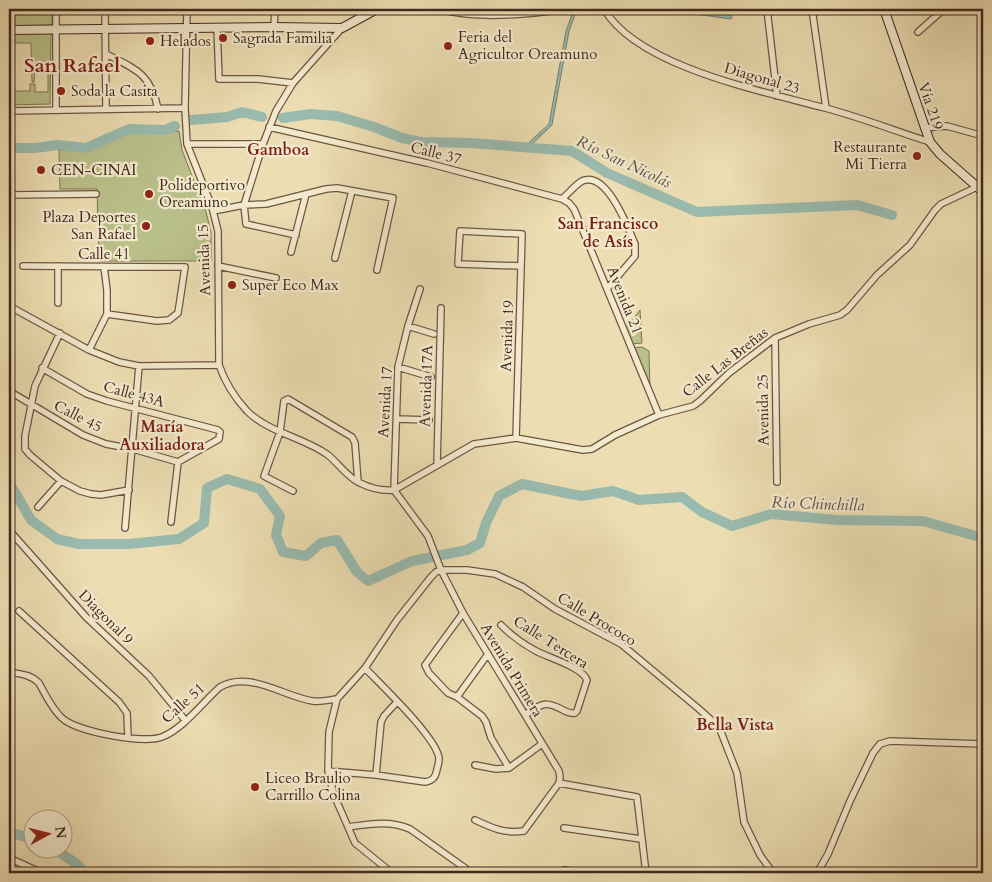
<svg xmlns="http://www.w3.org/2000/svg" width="992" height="882" viewBox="0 0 992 882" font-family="Cardo,serif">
	<defs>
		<pattern id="water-ripples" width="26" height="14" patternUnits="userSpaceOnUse" patternTransform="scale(1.25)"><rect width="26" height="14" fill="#99bbaf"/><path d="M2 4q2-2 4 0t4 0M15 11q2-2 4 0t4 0" fill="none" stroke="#7e988e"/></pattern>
	</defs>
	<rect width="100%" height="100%" fill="#ecddb2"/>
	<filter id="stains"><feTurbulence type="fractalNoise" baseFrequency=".004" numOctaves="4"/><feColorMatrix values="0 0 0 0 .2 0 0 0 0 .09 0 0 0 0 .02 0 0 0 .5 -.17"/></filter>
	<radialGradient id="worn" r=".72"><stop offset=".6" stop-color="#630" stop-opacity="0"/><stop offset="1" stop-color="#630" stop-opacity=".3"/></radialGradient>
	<path fill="#bac08a" stroke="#7e7454" d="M9,9H52V25L9,26Z
		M682,9H734L732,15Z
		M9,33H51L50,104L9,105V82H12V91H30V84H35V92H48V71H35L34,82H32L31,43H9V69Z
		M179,131L182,150L206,212L211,232V261H99L97,189H60L59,150L91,151L108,139L129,133H157Z
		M640,310L642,343L631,344L625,329Z
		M642,347L649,351L650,389L633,348Z"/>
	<path fill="url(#water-ripples)" stroke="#768175" d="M574,9H577L569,31L552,125L527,149L523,148L549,124L566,31Z
		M671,9L732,15L731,19L674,11Z"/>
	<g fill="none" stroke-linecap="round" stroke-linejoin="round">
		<path stroke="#99bbaf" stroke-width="10" d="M283,118L310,114L337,116L374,127L402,138L421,142L471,143L572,151L607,173L697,212L857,205L892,215
			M191,120L227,117L242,112L262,117
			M9,148H35L58,145L86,148L129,129L165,130L175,126
			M9,482L31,520L57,539L79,544H129L179,539L204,523L207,488L227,479L260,489L280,516L276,535L283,552L306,556L321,543L337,540L357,572L368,581L412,561L467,550L480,543L486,523L499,496L522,484L581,496L613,491L639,500L682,497L702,512L732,526L771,514L837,520L923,521L983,538
			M9,832L32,839
			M56,850L77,864L85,873"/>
		<g stroke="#6c5643" stroke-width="8">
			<path id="street" d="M56,9V110
				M105,9L106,109
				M187,9L185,108L187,144L212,207L218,231L219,365C225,382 234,397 247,411C269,433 303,437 328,455C338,463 348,478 360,483C370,488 382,491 394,490L474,444L516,438L583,450L592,449L615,435L659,415L693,406L700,401L729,373L775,338L809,324L840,315L847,310L877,275L910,245L935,210L941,204L977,187
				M438,9C468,16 492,16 522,14C535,13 548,12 561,9
				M604,9C638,67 762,91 825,108C860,117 895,131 930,142
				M767,9L777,96
				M812,9L826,108
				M217,27L219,79H258L293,83
				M274,27L275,9
				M918,32L944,9
				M106,54C136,69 151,74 158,109
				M9,111L185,108
				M269,127L427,163L562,199L569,203L574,209L659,415
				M924,128L947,126L983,136
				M187,144H263
				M9,195L96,194
				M562,199C568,194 575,185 582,181C607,170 628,228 635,244V256L607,289
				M213,211L244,205L266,204L326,189L337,188L393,198L377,270
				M296,235L246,224L244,205L263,144L276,111L293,83L342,28
				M291,252L306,194
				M335,258L352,191
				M23,266L185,267L178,313L169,320L157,321L107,314
				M218,266L276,278
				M58,303V266
				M9,306L89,350L119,362L139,366L219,365
				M408,326L434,334
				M60,333L35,386L25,436V449L30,455L61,481L80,491L91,494L101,495L129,490
				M775,338L777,482
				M89,350L107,314V290L104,267
				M398,367L431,377
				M9,391L83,435L106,444L133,449L178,462L219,439L220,432L218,430L107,401L87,394L42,368
				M397,419L429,420
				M516,438C518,370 520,302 522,234L460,231L458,264L521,266
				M437,465L441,308
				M394,490L428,536L441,570L463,613L559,771L560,777L559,783L524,831C505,834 492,828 475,820
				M394,490L398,367L408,326L420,289
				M293,491L264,476L280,432L284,401L288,399L352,437L355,443L358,482
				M38,507L61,481
				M171,522L178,462
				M125,528L139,366
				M9,530L86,617L149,676L185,720
				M19,611L119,702L127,713L128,737
				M463,613L425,665L429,673L448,693L457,697L482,716L486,722L491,738L509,768
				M501,625C511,635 523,644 536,651C549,658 582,667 587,680L577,711L575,713C569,714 567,712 563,710C544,700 541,704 525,715
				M9,672C20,674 30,674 39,683C45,694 52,709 62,718C77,732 143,744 162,737C183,729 203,702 220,687C250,670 284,697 313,701C321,702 329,700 337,699
				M457,697L488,654
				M475,765L496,769L509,768L542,744
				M328,771L376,775L425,782C433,781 436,777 437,769C438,766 439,761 439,758C436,737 381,685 365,668
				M376,775L381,722L384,716L397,702
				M559,783L637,797L646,873
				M348,827C369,824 390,820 410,829L472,873
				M564,828L641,839
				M9,858L42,873
				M564,870L587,873
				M392,873L355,843L334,795L328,771L329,732L337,699L365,668L397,620L431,577L436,572L441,570H467L495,574L523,587L555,609L621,644L699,709L719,727L737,773L744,822L760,855L773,873
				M817,873L828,854L850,801L873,753L880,744L890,741L983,744"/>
		</g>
		<g stroke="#41291e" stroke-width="10">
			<path id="secondary" d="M884,9L930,142L940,154L983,192
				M9,30L274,27L342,28L377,9"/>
		</g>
		<use href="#street" stroke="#f3e9cd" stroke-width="5.5"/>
		<use href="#secondary" stroke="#f3e9cd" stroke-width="8"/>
	</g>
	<g fill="#8f2418" stroke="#f3e9cd" stroke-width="2">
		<circle cx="223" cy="38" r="5"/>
		<circle cx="150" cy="41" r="5"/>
		<circle cx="448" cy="46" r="5"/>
		<circle cx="61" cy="91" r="5"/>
		<circle cx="917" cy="156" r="5"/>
		<circle cx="41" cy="170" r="5"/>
		<circle cx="149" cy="194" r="5"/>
		<circle cx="146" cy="226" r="5"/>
		<circle cx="232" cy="285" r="5"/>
		<circle cx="255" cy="787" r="5"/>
	</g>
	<g text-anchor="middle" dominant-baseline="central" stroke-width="4.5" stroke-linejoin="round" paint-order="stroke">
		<g font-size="15" fill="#41291e" stroke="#f3e9cd" text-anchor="start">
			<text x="458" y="37">Feria del<tspan x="458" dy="17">Agricultor Oreamuno</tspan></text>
			<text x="233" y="38">Sagrada Familia</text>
			<text x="160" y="41">Helados</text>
			<text x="71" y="91">Soda la Casita</text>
			<text x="907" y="147" text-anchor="end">Restaurante<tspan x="907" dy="17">Mi Tierra</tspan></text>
			<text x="51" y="170">CEN-CINAI</text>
			<text x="159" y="185">Polideportivo<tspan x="159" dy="17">Oreamuno</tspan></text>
			<text x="136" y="217" text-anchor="end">Plaza Deportes<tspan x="136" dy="17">San Rafael</tspan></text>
			<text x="242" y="285">Super Eco Max</text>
			<text x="265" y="778">Liceo Braulio<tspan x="265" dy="17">Carrillo Colina</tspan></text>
		</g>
		<g font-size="15" fill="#41291e" stroke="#f3e9cd">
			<text transform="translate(762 78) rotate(16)">Diagonal 23</text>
			<text transform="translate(931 106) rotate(71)">Vía 219</text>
			<text transform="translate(436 153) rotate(14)">Calle 37</text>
			<text x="104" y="254">Calle 41</text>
			<text transform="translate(204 260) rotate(-92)">Avenida 15</text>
			<text transform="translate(625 300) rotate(68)">Avenida 21</text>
			<text transform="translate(507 336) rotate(-88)">Avenida 19</text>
			<text transform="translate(725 362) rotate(-38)">Calle Las Breñas</text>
			<text transform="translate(426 386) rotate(-88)">Avenida 17A</text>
			<text transform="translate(134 394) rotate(15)">Calle 43A</text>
			<text transform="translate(385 402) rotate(-87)">Avenida 17</text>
			<text transform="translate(763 410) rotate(-91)">Avenida 25</text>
			<text transform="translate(78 416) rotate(27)">Calle 45</text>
			<text transform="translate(106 617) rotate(45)">Diagonal 9</text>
			<text transform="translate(597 619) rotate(31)">Calle Prococo</text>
			<text transform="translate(551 642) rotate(32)">Calle Tercera</text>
			<text transform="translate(512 670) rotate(59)">Avenida Primera</text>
			<text transform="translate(183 703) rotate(-42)">Calle 51</text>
		</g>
		<g font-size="16" font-weight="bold" fill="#7a1f14" stroke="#f3e9cd">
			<text x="278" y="150">Gamboa</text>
			<text x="608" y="224">San Francisco<tspan x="608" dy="18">de Asís</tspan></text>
			<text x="162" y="427">María<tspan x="162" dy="18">Auxiliadora</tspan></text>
			<text x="735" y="725">Bella Vista</text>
		</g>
		<g font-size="16" font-style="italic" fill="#574e42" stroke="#f3e9cd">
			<text transform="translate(624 162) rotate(25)">Río San Nicolás</text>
			<text transform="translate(818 504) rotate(2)">Río Chinchilla</text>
		</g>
		<g font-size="20" font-weight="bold" fill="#7a1f14" stroke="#f3e9cd">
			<text x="72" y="65">San Rafael</text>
		</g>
	</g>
	<rect width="992" height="882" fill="none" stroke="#ecddb2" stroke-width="30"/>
	<rect x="10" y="10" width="972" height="862" fill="none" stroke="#41291e" stroke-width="2.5"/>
	<rect x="15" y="15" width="962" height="852" fill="none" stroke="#41291e"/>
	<g transform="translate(48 834) rotate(83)"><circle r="24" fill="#f3e9cd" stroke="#ac9c87"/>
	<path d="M0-4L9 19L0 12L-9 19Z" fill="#8f2418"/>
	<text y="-8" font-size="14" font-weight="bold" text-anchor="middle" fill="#41291e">N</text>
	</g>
	<rect width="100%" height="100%" filter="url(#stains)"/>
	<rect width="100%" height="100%" fill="url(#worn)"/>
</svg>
